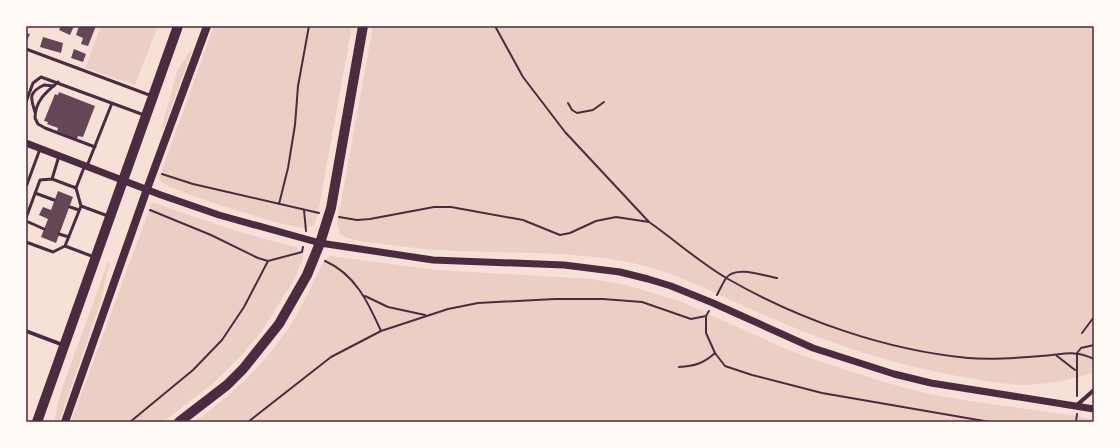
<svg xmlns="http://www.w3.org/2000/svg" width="1120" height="448" viewBox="0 0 1120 448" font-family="'IBM Plex Sans',sans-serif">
	<rect width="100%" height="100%" fill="#f7e1d7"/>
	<path fill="#ebcfc5" d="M101,26H158L135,85L85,68Z
		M214,26H352L318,213C316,220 315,227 306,228C294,230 171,191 161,182L159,178Z
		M373,26H1094V372C1067,381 1038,387 1010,384C996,383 982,380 968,378C897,366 830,344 764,315C719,296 675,271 627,262C549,247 469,257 391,245C376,243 359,242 345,237L340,234L337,223Z
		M190,51H192L164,127H162L177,71Z
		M152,202L233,230L296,247L302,252L303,258L295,278L262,331L240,357L212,384L163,422H71Z
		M330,256L438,270L593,279L627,285L682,302L786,349L816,360L884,382L929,394L970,401L1077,416L1094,420V422H195C231,395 265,364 290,326C303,305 313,283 324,260Z
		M108,262L110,263L99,307L59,422H54L61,391Z"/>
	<path fill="#644757" d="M61,26H74L70,35L59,30Z
		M79,26H96L88,46L81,44L83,38L76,35Z
		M26,33L30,34L26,43Z
		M43,37L63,43L61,53L40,47Z
		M74,49L86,54L83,62L71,58Z
		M59,92L95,106L83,137L78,136L77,139L57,131L58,128L47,124L48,122L44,121L55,94L58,95Z
		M58,191L73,197L56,243L41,237L48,219L39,215L43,207L51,210Z"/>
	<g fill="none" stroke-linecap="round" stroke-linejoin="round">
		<path stroke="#4a2c40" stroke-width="2" d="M495,26L523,77L565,132L649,222
			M568,103L572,110L577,113L593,110L604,102
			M162,174L193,184L319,213
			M279,204L288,168L295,125L298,86L309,26
			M150,210L211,235L258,258L268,261L302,252L303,247
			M304,210L306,231
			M339,217L357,220L370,219L434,207H451L523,220L560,235L570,233L596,221L616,217L649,222C675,240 700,263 728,279C800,320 885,350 968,358C992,360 1018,358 1041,356C1062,355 1074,349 1094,359
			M325,261C355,274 368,302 381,331
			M717,295C720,289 723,283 726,278C736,265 764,276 777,278
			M365,296L388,307L425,315
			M709,311L706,316V333L715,353L725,366L752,375L822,393L990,422
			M1082,333L1094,317
			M1057,356L1075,370
			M679,367C694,366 703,364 715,353
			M1077,396V353L1081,348L1094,345
			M130,422L193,370L222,340L244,307L268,261
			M248,422L331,357L381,331L448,309L478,303L555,299H603L642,302L691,319L706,316
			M1076,422L1077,414"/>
		<path stroke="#4a2c40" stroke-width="3" d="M26,49L152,96
			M58,82C46,92 35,101 35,118L38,124L45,128L95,147
			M26,102L33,83L41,77L144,115
			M35,112C30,97 29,92 44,85L54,86
			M87,166L112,103
			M52,179L59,156
			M26,187L40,149
			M76,188L85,165
			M35,193L54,200
			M70,207L79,210
			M26,218L40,180L52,179L76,188L81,206L108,216
			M26,221L44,229
			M59,234L69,237
			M26,242L53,252L65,246L94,257
			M65,246L81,206"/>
		<path stroke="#4a2c40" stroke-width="4" d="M26,331L63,345
			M1077,405L1094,390"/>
		<path stroke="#4a2c40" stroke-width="7" d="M26,143L161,195L219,215L320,243L433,260L564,265L620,272L648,279L671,286L713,303L813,348L894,374L931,383L1094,409"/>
		<path stroke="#4a2c40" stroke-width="8" d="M65,422L147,189L207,26"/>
		<path stroke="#4a2c40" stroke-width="10" d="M37,422L178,26
			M179,422L227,385L243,369L279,324L307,275L320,243L331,208L363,26"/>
	</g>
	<rect width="1120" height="448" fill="none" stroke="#fffaf5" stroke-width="54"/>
	<rect x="27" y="27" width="1066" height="394" fill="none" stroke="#4a2c40" stroke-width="1.5"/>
</svg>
